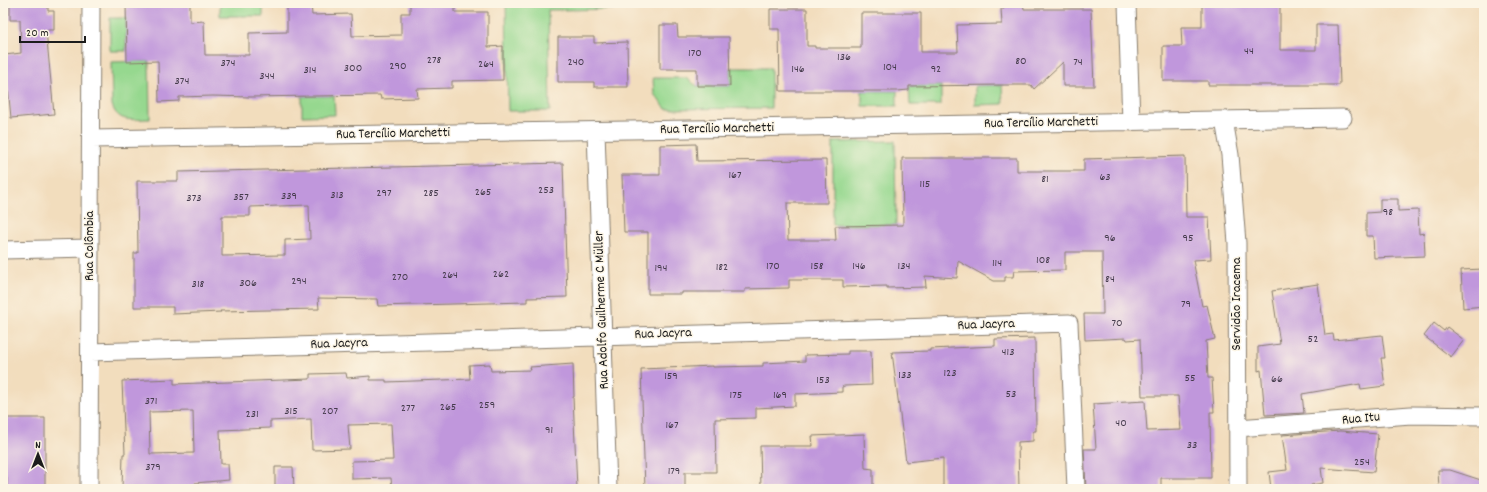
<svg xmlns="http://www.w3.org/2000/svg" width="1487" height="492" viewBox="0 0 1487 492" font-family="Dekko,sans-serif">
	<rect width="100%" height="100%" fill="#fcf5e5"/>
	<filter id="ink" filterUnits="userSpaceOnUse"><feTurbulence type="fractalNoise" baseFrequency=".025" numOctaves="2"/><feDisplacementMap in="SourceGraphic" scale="8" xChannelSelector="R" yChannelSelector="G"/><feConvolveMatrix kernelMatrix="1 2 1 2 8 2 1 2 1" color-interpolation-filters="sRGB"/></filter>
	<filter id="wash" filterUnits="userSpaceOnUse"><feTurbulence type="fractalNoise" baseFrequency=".012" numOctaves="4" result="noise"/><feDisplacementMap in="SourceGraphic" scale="16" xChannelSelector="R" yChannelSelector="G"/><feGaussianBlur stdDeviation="0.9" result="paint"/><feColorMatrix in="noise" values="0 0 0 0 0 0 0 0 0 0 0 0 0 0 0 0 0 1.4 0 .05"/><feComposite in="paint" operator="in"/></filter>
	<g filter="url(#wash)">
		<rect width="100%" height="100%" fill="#f2ddbd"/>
		<path fill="#96d88f" stroke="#597a56" d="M220,3H263V16H220Z
			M506,3H638V9L548,10L550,111H508Z
			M110,18H126V51H110Z
			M149,61L150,119C133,119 118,124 112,105L111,62Z
			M730,68H771V108L666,109L654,94L653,78H686L697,86H730Z
			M1002,85L1003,104L975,105V86Z
			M909,86H941V105H910Z
			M862,91H897V106H862Z
			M302,96H334L335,115L302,116Z
			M895,141L896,225H833V142Z"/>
		<g id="blocks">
			<path fill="#c097dc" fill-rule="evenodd" d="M10,3H48V11H54V30H46L54,114L11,118L5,55L21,53L20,20H10Z
				M126,3H190V22L204,21L205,55H249V33L287,32V3H311L312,15L351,14L352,36L401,35V13H410V3H455V12H488V47L503,46V80L452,81V88L417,89L418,98L381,99L380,95L250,97L213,96L179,97V101L159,102L158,61L127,62Z
				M1004,3H1023L1024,9H1091L1094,86H1063V62L1034,89L1031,85H1004L909,86V90L897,91H780L779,29H770V9H807V46H815V48H861V13H921V52H958L957,25L1002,24L1001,9H1004Z
				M1202,3H1280V50H1316V25H1338L1340,85H1208V81H1163V46H1182L1181,27H1202Z
				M660,25H677L678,37H729L730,86H697V69H660Z
				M558,37H594V43L627,42L628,87H594V82H558Z
				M696,144L697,161L826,160L827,203H787L788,240H836L835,226L903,225L902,158H1017V171H1084V159L1185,156L1186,217H1209L1211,259L1193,260L1202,306L1207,305L1215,339L1206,341L1208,378H1212L1214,412H1210L1211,478H1161V489H1086L1084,449H1096L1093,404L1145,401L1147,431L1181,430L1178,396H1142L1140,339L1127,340L1126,338L1085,340L1084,314H1103L1102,252H1065V270L1014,271L1013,277H1005V281H994L958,261L957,278L925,276L926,287L887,288V286L843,287V280H789V288L745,289V292H682V294H648V232H624L622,175H660V145Z
				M563,163L567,297L527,298V302L378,306L377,299L318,298L319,309L220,311L221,312L173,314V307H134V253H138L137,181H178V172ZM309,205L310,239L285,240V255L222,256V216H250V207Z
				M1380,199H1398V211L1418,210L1419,234L1424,233L1425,256L1374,258L1373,236H1366V213L1380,212Z
				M1484,269V306L1463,308L1461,270Z
				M1318,284L1325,335L1333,334L1334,340L1382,335L1385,358H1381L1385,386L1361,389L1360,384L1302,394L1304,413L1265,415L1261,370L1258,371V347L1280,344L1272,291Z
				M1434,323L1444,331L1447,327L1464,340L1451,357L1424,336Z
				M1035,338L1036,431H1033V441L1018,442L1019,489H943V458L906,462L892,352L930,351V349L995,346V339Z
				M848,351H871L872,385L844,386L842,387V392L795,394V406L756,408V418L715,419L716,472H685V489H645L641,369L713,366V367L763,366V363L805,361V355L848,354Z
				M490,364L491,371L531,370L530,367L573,364L574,397H573L577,489H392L391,478L352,479V461L393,460L391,424L348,425L350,449L312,450L311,419L270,421V428L220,430L221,464H228L229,480L195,483L196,489H122L123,454H125L122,381L174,379V384L310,379V374L346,373L347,378L370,376V380H386V382L470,379L469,365ZM193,411L194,453L150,454L149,412Z
				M3,418H45V489H7V478H3Z
				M1340,431L1378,434L1374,472L1321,468L1323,483L1311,485V489H1271L1269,472L1287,470L1282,435Z
				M864,434L865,468L873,469V489H761L760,446H813L812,436Z
				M275,467H293L294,489H275Z
				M1438,470H1450L1484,481V489H1439Z"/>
		</g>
	</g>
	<g filter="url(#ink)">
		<use href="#blocks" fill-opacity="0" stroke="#877c6c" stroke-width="1"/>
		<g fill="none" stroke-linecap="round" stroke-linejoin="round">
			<g stroke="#877c6c" stroke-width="19">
				<path id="minor" d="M1127,3L1131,122
					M1224,120L1230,155L1237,243L1238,489
					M596,131L608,489
					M91,139L1343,118
					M3,250L90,248
					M90,352L1069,323L1076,489
					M1238,428L1411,415L1484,416
					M89,489L91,3"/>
			</g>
			<use href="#minor" stroke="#fff" stroke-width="17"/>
		</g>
	</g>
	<g text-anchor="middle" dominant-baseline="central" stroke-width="3" stroke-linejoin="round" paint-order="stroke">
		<g font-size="12" fill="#453b4c">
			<text x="1249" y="51">44</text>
			<text x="695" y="53">170</text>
			<text x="844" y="57">136</text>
			<text x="434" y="60">278</text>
			<text x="1021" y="61">80</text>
			<text x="576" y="62">240</text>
			<text x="1078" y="62">74</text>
			<text x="228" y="63">374</text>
			<text x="486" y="64">264</text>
			<text x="398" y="66">290</text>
			<text x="890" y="67">104</text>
			<text x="353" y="68">300</text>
			<text x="798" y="69">146</text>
			<text x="936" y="69">92</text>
			<text x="310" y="70">314</text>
			<text x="267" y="76">344</text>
			<text x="182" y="81">374</text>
			<text x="735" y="175">167</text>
			<text x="1105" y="177">63</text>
			<text x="1045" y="179">81</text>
			<text x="925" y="184">115</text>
			<text x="546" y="190">253</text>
			<text x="483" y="192">265</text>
			<text x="384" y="193">297</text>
			<text x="431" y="193">285</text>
			<text x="337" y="195">313</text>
			<text x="289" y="196">339</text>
			<text x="241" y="197">357</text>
			<text x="194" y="198">373</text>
			<text x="1388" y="212">98</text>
			<text x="1110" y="238">96</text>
			<text x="1188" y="238">95</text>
			<text x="1043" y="260">108</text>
			<text x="997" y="263">114</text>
			<text x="773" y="266">170</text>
			<text x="817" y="266">158</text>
			<text x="859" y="266">146</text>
			<text x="904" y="266">134</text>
			<text x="722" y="267">182</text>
			<text x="661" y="268">194</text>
			<text x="501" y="274">262</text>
			<text x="450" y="275">264</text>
			<text x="400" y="277">270</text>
			<text x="1110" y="279">84</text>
			<text x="299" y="281">294</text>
			<text x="248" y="283">306</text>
			<text x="198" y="284">318</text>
			<text x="1186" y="304">79</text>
			<text x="1117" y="323">70</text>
			<text x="1313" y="339">52</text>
			<text x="1008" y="352">413</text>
			<text x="950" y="373">123</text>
			<text x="905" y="375">133</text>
			<text x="671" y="376">159</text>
			<text x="1190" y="378">55</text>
			<text x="1277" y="379">66</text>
			<text x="823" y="380">153</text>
			<text x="1011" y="394">53</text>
			<text x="736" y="395">175</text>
			<text x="780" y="395">169</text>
			<text x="151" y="401">371</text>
			<text x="487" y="405">259</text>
			<text x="448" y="407">265</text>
			<text x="408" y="408">277</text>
			<text x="291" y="411">315</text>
			<text x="330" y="411">207</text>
			<text x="252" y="414">231</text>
			<text x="1121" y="423">40</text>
			<text x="672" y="425">167</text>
			<text x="549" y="430">91</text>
			<text x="1192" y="445">33</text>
			<text x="1362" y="462">254</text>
			<text x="153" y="467">379</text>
			<text x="674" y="471">179</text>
		</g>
		<g font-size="14" fill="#1c1c1c" stroke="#fcf5e5">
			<text transform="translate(1041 123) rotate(-1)">Rua Tercílio Marchetti</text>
			<text transform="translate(717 129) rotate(-1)">Rua Tercílio Marchetti</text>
			<text transform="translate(393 134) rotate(-1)">Rua Tercílio Marchetti</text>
			<text transform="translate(90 246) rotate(-90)">Rua Colômbia</text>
			<text transform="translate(1237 304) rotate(-90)">Servidão Iracema</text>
			<text transform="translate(602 310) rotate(-92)">Rua Adolfo Guilherme C Müller</text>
			<text transform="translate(986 325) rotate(-2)">Rua Jacyra</text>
			<text transform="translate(663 334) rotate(-2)">Rua Jacyra</text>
			<text transform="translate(339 344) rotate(-2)">Rua Jacyra</text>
			<text transform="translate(1361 419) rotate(-5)">Rua Itu</text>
		</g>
	</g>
	<rect width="1487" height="492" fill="none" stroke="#fcf5e5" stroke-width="16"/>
	<g transform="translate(38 454)" stroke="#fcf5e5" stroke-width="3" paint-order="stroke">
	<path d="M0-3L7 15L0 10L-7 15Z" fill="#1c1c1c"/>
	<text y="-6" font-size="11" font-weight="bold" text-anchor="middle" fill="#1c1c1c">N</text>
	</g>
	<path d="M20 36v6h65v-6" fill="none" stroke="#1c1c1c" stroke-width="2"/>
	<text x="26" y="36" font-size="12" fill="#1c1c1c" stroke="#fcf5e5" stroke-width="3" paint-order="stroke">20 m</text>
</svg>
